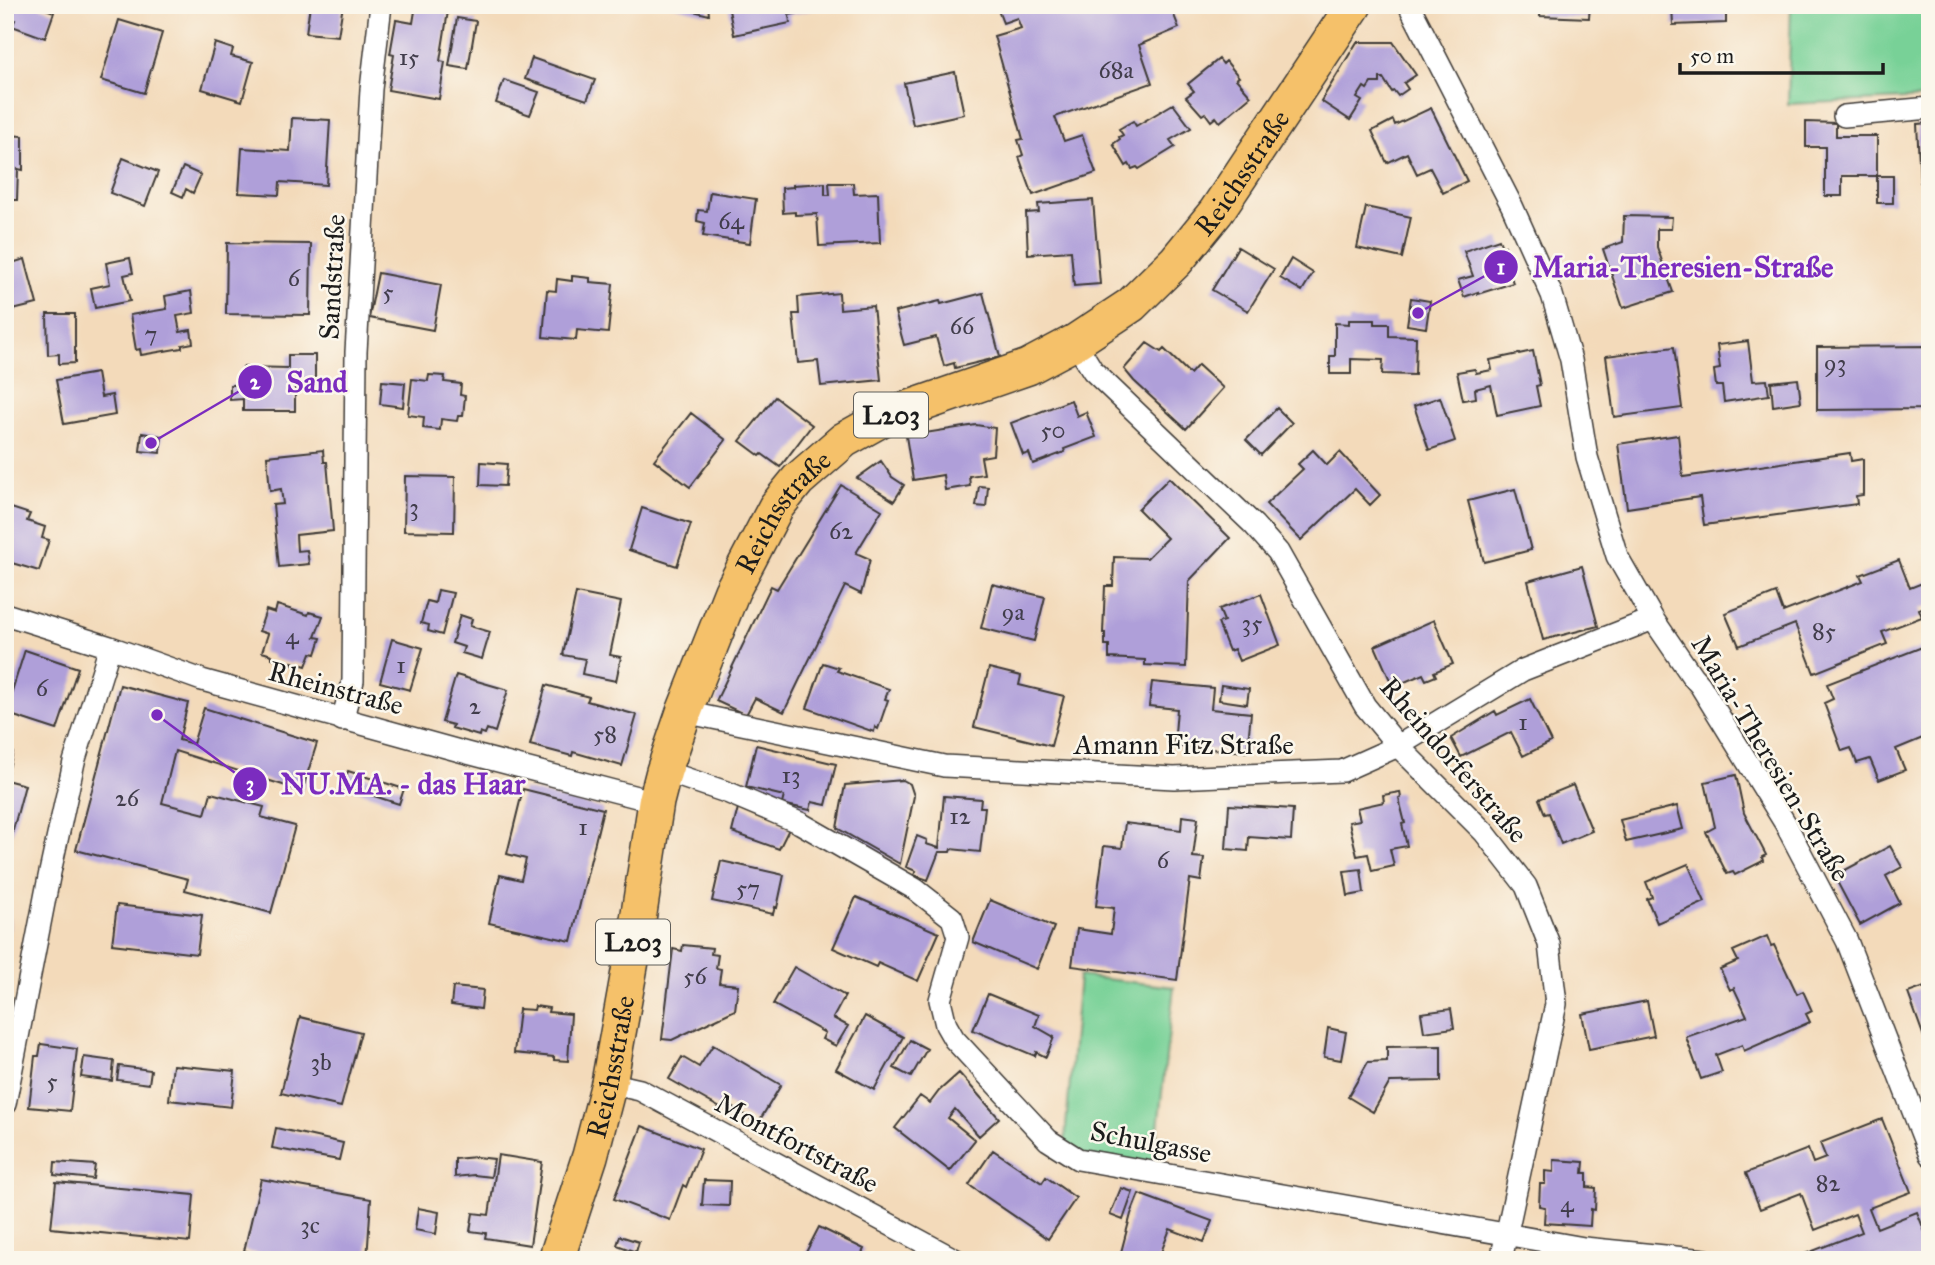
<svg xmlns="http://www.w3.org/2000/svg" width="1935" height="1265" viewBox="0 0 1935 1265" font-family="'IM FELL Great Primer',serif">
	<rect width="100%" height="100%" fill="#fbf7ec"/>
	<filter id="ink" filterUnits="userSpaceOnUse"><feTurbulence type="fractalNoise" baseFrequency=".0143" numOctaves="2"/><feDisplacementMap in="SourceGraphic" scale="14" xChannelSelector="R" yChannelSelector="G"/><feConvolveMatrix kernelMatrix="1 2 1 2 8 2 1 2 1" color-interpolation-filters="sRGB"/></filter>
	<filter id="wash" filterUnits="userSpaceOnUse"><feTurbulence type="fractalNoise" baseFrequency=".00686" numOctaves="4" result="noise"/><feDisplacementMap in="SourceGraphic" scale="28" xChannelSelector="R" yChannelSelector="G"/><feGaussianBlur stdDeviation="1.57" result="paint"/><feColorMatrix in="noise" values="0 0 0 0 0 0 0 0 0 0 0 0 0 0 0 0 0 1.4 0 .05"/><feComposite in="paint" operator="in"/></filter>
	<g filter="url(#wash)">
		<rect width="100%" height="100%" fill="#f3daba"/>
		<path fill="#78d197" stroke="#4a765a" stroke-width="2" d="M1791,5H1930V98L1788,104Z
			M1079,976L1174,987L1153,1172L1064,1150Z"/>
		<g id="blocks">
			<path fill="#af9fd9" d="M5,5H41L40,7L54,12L45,38L12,26L15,20L5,17Z
				M310,5H343L338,36L306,33Z
				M416,5H449L440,61L445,62L439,99L388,90L394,55L390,54L396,20L413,23Z
				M673,5H708L709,15L673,6Z
				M728,5H831V6L789,15L790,23L734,35Z
				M996,5H1170L1179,28L1139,45L1152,83L1055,117L1064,141L1082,135L1096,173L1033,195L1019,157L1023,155L1018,140L1023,139L994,36L1021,28L1017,18L1003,23Z
				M1541,5H1590L1589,18L1540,16Z
				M1672,5H1726V23L1673,25Z
				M457,18L476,21L468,69L449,66Z
				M119,20L162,33L144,93L101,80Z
				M1357,42H1393L1416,75L1404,83L1408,89L1398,96L1394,91L1392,92L1383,78H1380V83H1371L1367,89L1364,87L1357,98L1362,101L1350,120L1321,101Z
				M215,43L233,49L231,56L253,62L242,101L202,89Z
				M532,58L595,80L587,100L525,79Z
				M1219,59L1223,64L1226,61L1239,77L1236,79L1251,96L1220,122L1216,117L1211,121L1205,113L1202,115L1186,97L1194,91L1188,84Z
				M955,72L964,114L913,125L904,83Z
				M504,80L539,92L530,115L496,103Z
				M1173,104L1191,128L1170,140L1175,147L1139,169L1137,167L1132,169L1129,164L1126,166L1113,144L1120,139L1119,137L1123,135L1119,129L1133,121L1136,126Z
				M1431,108L1467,181L1443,193L1430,168L1417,174L1407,153L1387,163L1372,131L1393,120L1395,125Z
				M292,118L330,120L326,185L280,182L279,195L239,193L242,148L290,151Z
				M1806,122L1836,123V136H1877V176H1842V196H1825V147H1806Z
				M1930,123V182H1920L1917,124Z
				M5,135L23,136V170L18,169L17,200H5Z
				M123,158L158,172L145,206L110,193Z
				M183,167L201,175L193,193L186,189L183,197L172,192Z
				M1877,176H1893V203H1877Z
				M825,183V195H830L829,183H853L854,194L878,193L880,243L819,246L817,214L795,215V212L783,213L782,188L793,187V185Z
				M710,192L756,199L750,243L703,236L705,223L697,221L698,210L707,211Z
				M1093,200L1100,284L1074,286L1071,251L1028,254L1026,213L1039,212L1038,204Z
				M1366,207L1411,217L1402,258L1357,248Z
				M1624,216L1672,217L1671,229H1657V247L1673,292L1623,308L1603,249L1623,242Z
				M1499,239L1502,248L1505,246L1510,264H1507L1513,283L1478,294V292L1464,297L1458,280L1473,276L1464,251Z
				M227,243L311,244L310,315L226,314Z
				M1238,247L1274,269L1248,311L1212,290Z
				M130,258L133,273L124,275L130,301L95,308L91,288L110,284L106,263Z
				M25,259L37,304L5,312V265Z
				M1291,259L1313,273L1302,291L1280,278Z
				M378,273L441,285L433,330L369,318Z
				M572,276L590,278V282L613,284L608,333L577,330L576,340L543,337L547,290L556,291L557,279L572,281Z
				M191,291L194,313L177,316L180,332L191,330L193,343L182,345V348L141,355L140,349L136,350L130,315L167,309L165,296Z
				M839,293L840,309L873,306L881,380L821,386L818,361L798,363L793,314H799L798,297Z
				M983,293L1000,357L955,368L954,363L944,366L936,337L904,345L895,312L940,301L941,304Z
				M1411,298L1430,301L1426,328L1407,325Z
				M47,314H75V363L59,364V354L48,355Z
				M1349,320H1375V324H1389V336L1416,337L1415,375L1382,374L1383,360L1351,359V374H1330V356H1335V323L1349,324Z
				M1748,341L1753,381L1767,380L1769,395L1724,402L1722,386H1716L1714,370L1720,369L1717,345Z
				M1147,343L1161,352L1164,349L1190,374L1198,365L1223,388L1186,429L1134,381L1124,369Z
				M1930,346V409L1817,410V347Z
				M1674,347L1682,408L1614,417L1606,356Z
				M1533,351L1540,385L1536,386L1540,406L1497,415L1491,385L1475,389L1476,398L1463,400L1457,372L1475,369L1476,373L1492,370L1490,360Z
				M288,355H315V385H295V411H243V399L230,400V385H243V367L288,368Z
				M97,373L101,397L112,395L115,415L64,424L56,380Z
				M429,375L445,376L444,382L461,384L460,395L465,396L463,416H458L457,421L441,419L440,430L423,428L424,417L408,415L412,379L428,381Z
				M1798,379L1801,402L1773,406L1771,382Z
				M382,381L405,383L403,407L380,404Z
				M775,397L812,425L780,467L762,454L760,456L740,441Z
				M1440,397L1455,441L1429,450L1414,406Z
				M1071,400L1077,416L1086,412L1096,437L1064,449L1065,452L1033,464L1029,453L1023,455L1011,423Z
				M1277,408L1292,423L1261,455L1246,440Z
				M691,413L726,440L690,487L654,460Z
				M976,425L995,428L993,455L981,457L984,474L969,476L970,486L945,490L943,475L913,480L906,436Z
				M142,433L162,436L160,453L140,451Z
				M1678,435L1683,477L1850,453L1851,461L1863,459V495L1856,496L1857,504L1704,525L1700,497L1627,508L1618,444Z
				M323,450L324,462H327L333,531L296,535L297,551L307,550L309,564L279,567L273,505L283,504L281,489L270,491L267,456Z
				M1313,450L1327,465L1340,452L1380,495L1370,505L1355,489L1301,540L1266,504L1303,469L1298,464Z
				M881,461L892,477L904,485L894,501L857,478Z
				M481,462L507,464L505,486L480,485Z
				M405,476L455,477L454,532L404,531Z
				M1169,478L1230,538L1189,581L1186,667L1145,665V660L1109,658V645H1105V633H1103L1105,586H1113L1114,557L1147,558L1167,538L1138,509Z
				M841,485L882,510L856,553L870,559L861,594L845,586L784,712L755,698L746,715L716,701L771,586L777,589Z
				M979,486L988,487L986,507L976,506Z
				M1515,489L1531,550L1484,562L1468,501Z
				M5,506L30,514L27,521L45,527L42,538L49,540L39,571L5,561Z
				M642,508L691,524L677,566L629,550Z
				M1899,560L1910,588L1930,580V605L1919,609L1922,617L1882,632L1887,644L1814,673L1795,624L1739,646L1725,613L1776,593L1783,612L1863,581L1860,575Z
				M1582,566L1598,626L1543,640L1528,581Z
				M992,584L1045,597L1034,641L981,628Z
				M438,590L453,593L442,635L428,631L429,625L421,623L427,601L435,603Z
				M576,593L621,602L610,655L621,657L616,681L582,674L585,659L563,655Z
				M1261,594L1280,645L1239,661L1234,649L1229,651L1218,623L1224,621L1219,609Z
				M277,605L308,615L309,612L323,616L315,637L321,638L316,654L311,653L306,666L292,662V664L272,658V655L262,652L268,634L259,631L266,610L275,613Z
				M460,615L472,619L470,626L490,632L482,659L462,653L464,647L452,643Z
				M1434,620L1453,664L1434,672L1436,676L1426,680L1423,674L1393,687L1375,646Z
				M392,639L423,648L410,690L380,682Z
				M1930,644V735L1896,749L1905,770L1879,780L1870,759L1857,763L1851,748L1842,751L1824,703L1833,699L1827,684Z
				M25,650L78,668L57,730L5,713Z
				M823,663L839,668L837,671L889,689L885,699L888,700L878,729L875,727L874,732L807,708Z
				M989,668L1021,676L1019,685L1064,696L1051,746L974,727Z
				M456,675L508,690L495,732L487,729L485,734L480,732L479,736L452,728L453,725L442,722Z
				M1152,682L1213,688L1211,709L1251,713L1247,752L1174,746L1177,709L1149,706Z
				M120,685L188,703L179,740L193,744L204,708L317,743L302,791L175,751L162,803L205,814L211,793L264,807L261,817L295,826L271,913L185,890L188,879L76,850Z
				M546,685L589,697L587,701L637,715L622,766L573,752L572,756L530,745Z
				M1221,685L1249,689L1247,704L1219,700Z
				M1530,699L1551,742L1523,756L1511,732L1461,757L1451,738L1495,711L1497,715Z
				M756,745L836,764L826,805L812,802L810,810L782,804L784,796L746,787Z
				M5,750L13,752L6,780L25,785L12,834L5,833Z
				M348,771L404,789L399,804L343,786Z
				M1736,775L1744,813L1766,855L1762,857L1763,861L1735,875L1733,872L1727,874L1706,832L1715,827L1705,782Z
				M903,780L910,784L914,796L900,864L837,828L845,785Z
				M1573,785L1592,831L1561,844L1549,813L1545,814L1539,799Z
				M523,789L603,809L571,941L489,923L500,875L521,880L526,859L507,854Z
				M1400,792L1401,798L1399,799L1405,823L1402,824L1407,846L1390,849L1394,866L1372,871L1368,854L1357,856L1349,822L1360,820L1357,808L1384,802L1383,795Z
				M944,796L981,799L980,807H985L980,852L951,849L950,852H939L928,880L914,875L916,871L906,867L917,836L927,840L926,844L939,848Z
				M739,804L789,829L779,849L732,832Z
				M1229,805L1293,809L1291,840L1249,837L1248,851L1226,849Z
				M1677,806L1683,829L1626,842L1620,820Z
				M1182,816L1198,818L1193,857L1204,858L1201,881L1190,879L1177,980L1072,966L1077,929L1111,934L1114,908L1096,906L1104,846L1122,848L1125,823L1181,830Z
				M1890,846L1902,867L1886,876L1900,903L1860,925L1834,876Z
				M721,861L784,875L777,908L775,907L773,914L712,901Z
				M1688,864L1705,902L1657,923L1647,899L1652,897L1646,882Z
				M1361,869L1364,893L1348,896L1344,871Z
				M5,880H8L10,930H5Z
				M856,897L939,933L918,981L878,963L876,967L833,948Z
				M990,900L1054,927L1037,969L973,942Z
				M117,905L202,915L197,954L112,944Z
				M1767,936L1771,946L1774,945L1797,994L1803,991L1812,1011L1806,1014L1810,1022L1744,1051L1742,1045L1716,1055L1722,1072L1701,1079L1686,1037L1747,1016L1734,988L1730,990L1720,969L1738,961L1733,951Z
				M683,945L712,948L711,954L718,955L716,968L721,969L719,983L738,985L735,1010L672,1040L662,1039L673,949L682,951Z
				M794,967L845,996L833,1018L848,1026L836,1046L822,1039L825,1033L773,1004Z
				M1930,985V1051H1929L1908,993Z
				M453,987L483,990L481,1009L451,1005Z
				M988,994L1039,1015L1035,1026L1054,1037L1046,1057L1036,1052L1035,1056L973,1030Z
				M1647,1001L1654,1036L1589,1049L1582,1014Z
				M535,1006L549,1008L548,1012L571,1014L568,1061L554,1060V1057L514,1053L519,1009L534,1010Z
				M1451,1009L1454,1028L1424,1032L1421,1013Z
				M865,1016L903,1037L874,1090L836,1069Z
				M300,1017L361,1032L341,1107L281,1093Z
				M1328,1028L1346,1032L1341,1060L1324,1057Z
				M910,1040L927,1049L911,1077L894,1068Z
				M41,1044L77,1049L70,1111L29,1107L35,1056H39Z
				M713,1045L781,1085L758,1123L726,1103L722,1109L669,1079L682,1057L699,1067Z
				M1441,1046V1081L1390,1082L1373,1112L1348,1097L1368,1062L1387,1061V1047Z
				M84,1057L114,1061L112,1081L81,1077Z
				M173,1065L235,1071L231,1107L169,1100Z
				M119,1066L151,1070L149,1084L117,1080Z
				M959,1073L999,1118L979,1136L955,1109L948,1118L975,1140L950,1171L895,1128L920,1096L930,1103L939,1091Z
				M1882,1119L1911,1192L1869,1208L1877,1228L1917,1212L1930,1245V1260H1798L1797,1257L1862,1232L1855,1214L1815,1230L1801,1193L1760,1209L1746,1173L1808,1149L1813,1163L1826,1158L1820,1143Z
				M642,1126L701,1149L686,1187L683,1185L670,1220L614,1199Z
				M276,1128L343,1143L339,1160L272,1148Z
				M993,1150L1042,1183L1046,1177L1076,1198L1048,1239L969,1185Z
				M498,1155L542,1162L530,1245L485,1238L486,1233L470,1231L473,1213L489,1215Z
				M476,1157L494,1159L491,1177L474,1175L455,1177V1159Z
				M1554,1160L1584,1162L1583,1173H1587V1187L1596,1188L1595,1210L1591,1209L1590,1226L1544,1223L1545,1207L1539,1206L1540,1184H1545V1171L1554,1172Z
				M55,1162L95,1165L93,1179L54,1175Z
				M261,1179L371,1199L367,1260H293L244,1251Z
				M704,1180L730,1181L729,1206L702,1205Z
				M56,1182L194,1195L190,1242L51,1228Z
				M1121,1188L1133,1192L1123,1220L1110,1215Z
				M1139,1194L1212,1221L1204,1242L1170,1229L1158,1260H1119L1131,1214Z
				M418,1208L439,1212L436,1234L415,1230Z
				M819,1227L864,1249L859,1260H802Z
				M620,1236L639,1242L636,1252L617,1245Z"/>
		</g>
	</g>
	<g filter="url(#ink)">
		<use href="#blocks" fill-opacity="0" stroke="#3c3834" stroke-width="2"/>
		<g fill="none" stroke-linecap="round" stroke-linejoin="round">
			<g stroke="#3c3834" stroke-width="24">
				<path id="street" d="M1409,5L1512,206L1552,295L1571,360L1587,457L1617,556L1653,619L1692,676L1700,685L1785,823L1847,941L1930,1155
					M1844,116L1930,108
					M1075,342L1093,371L1254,525L1278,552L1365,706L1398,746L1484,832L1526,886L1549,944L1556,1004L1501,1260
					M5,614L110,647L202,680L467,753L656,802
					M684,712L944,766L1174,778L1342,771L1398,746L1523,670L1653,619
					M342,720L353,681L356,352L371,89L381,5
					M664,771L729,793L800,823L915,889L952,918L958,937L940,1000L946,1025L954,1039L1048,1140L1078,1159L1584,1248L1705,1260
					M609,1083L640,1090L956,1260
					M5,1104L49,877L74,762L110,647"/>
			</g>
			<g stroke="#3c3834" stroke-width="38">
				<g id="primary">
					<path id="s1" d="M556,1260L590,1156L609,1083L636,933L656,802L664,771L684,712L732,591L776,507L798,480L844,440L887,416L1028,367L1075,342L1131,305L1176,261L1216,212L1354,5"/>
				</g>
			</g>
			<use href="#street" stroke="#fff" stroke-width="21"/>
			<use href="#primary" stroke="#f5c16b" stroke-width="35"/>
		</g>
	</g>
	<g text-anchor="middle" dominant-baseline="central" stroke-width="5" stroke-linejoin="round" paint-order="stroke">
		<g font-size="24" fill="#413d4b">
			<text x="409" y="57">15</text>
			<text x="1116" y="70">68a</text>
			<text x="731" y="221">64</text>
			<text x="294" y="278">6</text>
			<text x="388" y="292">5</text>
			<text x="962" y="326">66</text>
			<text x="151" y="334">7</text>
			<text x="1835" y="363">93</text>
			<text x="1053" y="430">50</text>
			<text x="414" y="507">3</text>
			<text x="841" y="531">62</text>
			<text x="1013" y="612">9a</text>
			<text x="1252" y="623">35</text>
			<text x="1824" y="631">85</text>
			<text x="292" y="636">4</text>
			<text x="401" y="665">1</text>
			<text x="42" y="688">6</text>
			<text x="475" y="706">2</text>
			<text x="1523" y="722">1</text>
			<text x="605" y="734">58</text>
			<text x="791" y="775">13</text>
			<text x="127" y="798">26</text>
			<text x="960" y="816">12</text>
			<text x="583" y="827">1</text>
			<text x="1163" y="860">6</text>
			<text x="748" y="888">57</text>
			<text x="695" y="976">56</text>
			<text x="321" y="1062">3b</text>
			<text x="52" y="1081">5</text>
			<text x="1828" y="1183">82</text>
			<text x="1567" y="1204">4</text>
			<text x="310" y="1225">3c</text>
		</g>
		<g fill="#fbf7ec" stroke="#5f5e5a" stroke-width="2">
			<rect x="854" y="392.5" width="74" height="45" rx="5"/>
			<rect x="596" y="919.5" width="74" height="45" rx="5"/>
		</g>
		<g font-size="26" font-weight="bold" fill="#1c1c1c">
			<text x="891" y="415">L203</text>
			<text x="633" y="942">L203</text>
		</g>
		<g font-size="28" fill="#1c1c1c" stroke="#fbf7ec">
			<text stroke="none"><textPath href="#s1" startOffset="1377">Reichsstraße</textPath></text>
			<text transform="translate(332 277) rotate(-87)">Sandstraße</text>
			<text stroke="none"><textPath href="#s1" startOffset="789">Reichsstraße</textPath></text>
			<text transform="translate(336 688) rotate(15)">Rheinstraße</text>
			<text x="1184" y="744">Amann Fitz Straße</text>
			<text transform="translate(1771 758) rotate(59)">Maria-Theresien-Straße</text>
			<text transform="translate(1454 760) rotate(49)">Rheindorferstraße</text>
			<text stroke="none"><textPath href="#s1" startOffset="201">Reichsstraße</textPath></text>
			<text transform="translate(1151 1142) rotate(11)">Schulgasse</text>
			<text transform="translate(797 1143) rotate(28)">Montfortstraße</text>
		</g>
	</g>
	<path fill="none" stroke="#7b2cbf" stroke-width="2.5" d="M1418 313L1501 267M151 443L255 382M157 715L250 784"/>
	<g fill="#7b2cbf" stroke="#fbf7ec" stroke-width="2.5">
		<circle cx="1418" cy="313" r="7"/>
		<circle cx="151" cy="443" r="7"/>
		<circle cx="157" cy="715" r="7"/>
		<circle cx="1501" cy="267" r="18"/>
		<circle cx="255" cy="382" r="18"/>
		<circle cx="250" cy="784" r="18"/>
	</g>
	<g font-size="21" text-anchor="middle" font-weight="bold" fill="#fff">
		<text x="1501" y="274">1</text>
		<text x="255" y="389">2</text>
		<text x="250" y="791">3</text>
	</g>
	<g font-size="30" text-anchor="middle" font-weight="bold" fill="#7b2cbf" stroke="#fbf7ec" stroke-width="5" stroke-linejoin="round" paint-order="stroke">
		<text x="1683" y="277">Maria-Theresien-Straße</text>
		<text x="317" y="392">Sand</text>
		<text x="403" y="794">NU.MA. - das Haar</text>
	</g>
	<rect width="1935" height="1265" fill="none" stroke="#fbf7ec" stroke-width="28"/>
	<path d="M1680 63v10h203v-10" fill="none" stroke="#1c1c1c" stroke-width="3.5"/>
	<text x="1690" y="63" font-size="21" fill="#1c1c1c" stroke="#fbf7ec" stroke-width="5" paint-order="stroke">50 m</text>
</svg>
